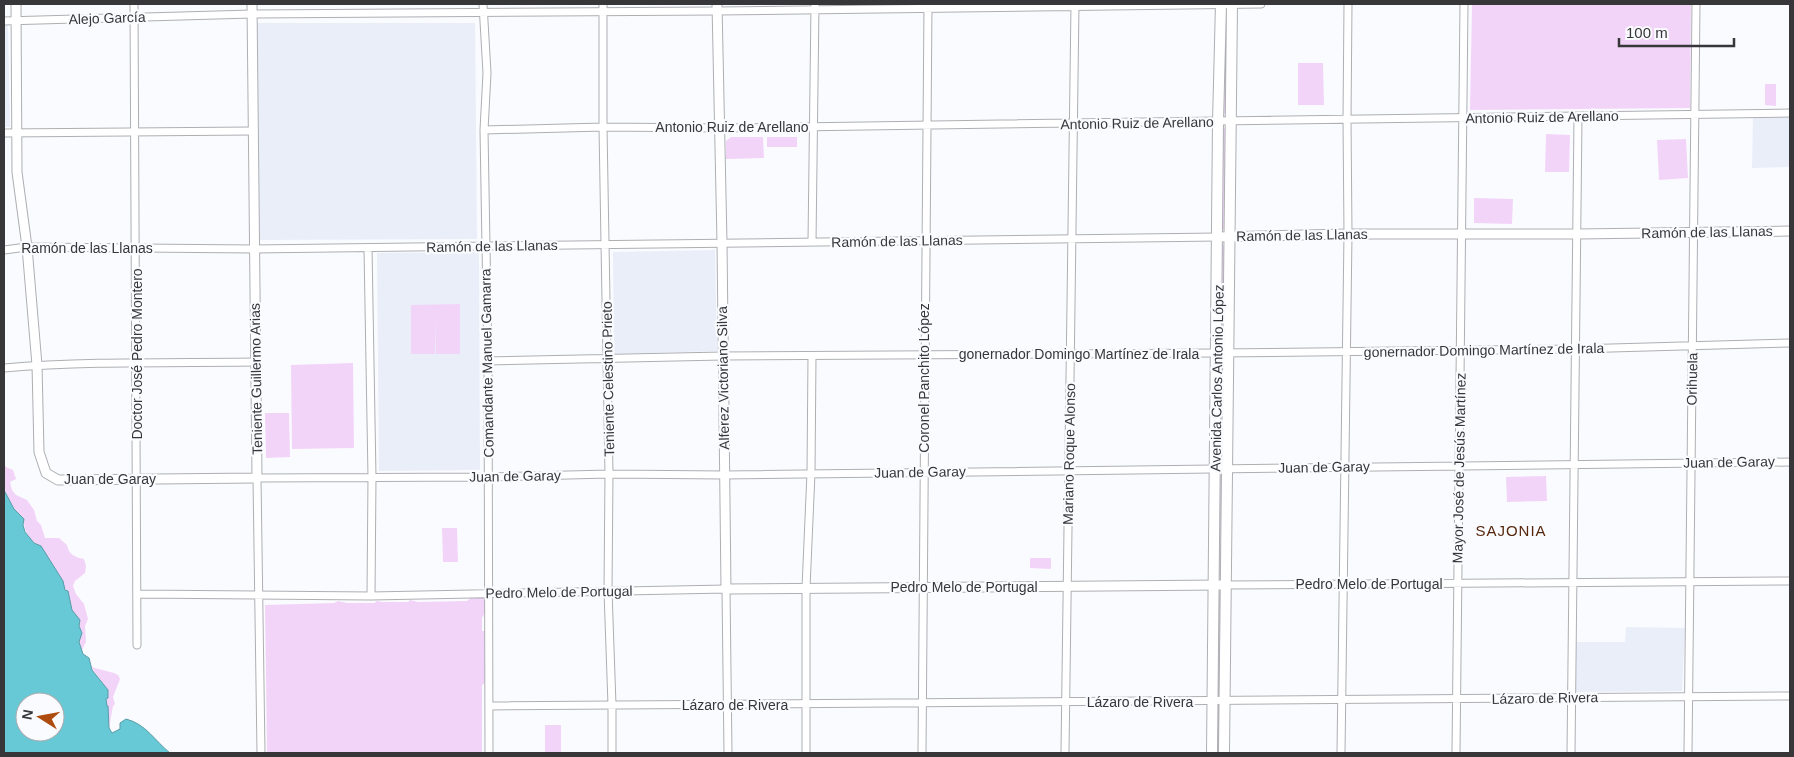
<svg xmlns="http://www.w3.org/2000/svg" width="1794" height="757" viewBox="0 0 1794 757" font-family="Helvetica,sans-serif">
	<rect width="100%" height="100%" fill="#fafbff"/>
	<path fill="#e9eef9" d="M257,23H475L477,239L259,240Z
		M4,25H8L10,127H4Z
		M1790,117V167L1752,168L1753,118Z
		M715,250L717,351L614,354L613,252Z
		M479,252L480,470L379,471L377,253Z
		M1626,627L1685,628L1682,691L1574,692L1575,642H1625Z"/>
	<path fill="#f3d4f9" d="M1472,4H1691L1690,108L1470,110Z
		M1225,15L1227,16L1226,112L1224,114L1223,112Z
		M1298,63H1323L1324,105H1298Z
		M1765,84H1776V106L1765,105Z
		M1225,128L1226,130L1225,228L1223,230V129Z
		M1546,134L1570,135L1569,172H1545Z
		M731,137H763L764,158L726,159V141Z
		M767,137H797V147H767Z
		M1686,139L1688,178L1659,180L1657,140Z
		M1474,198L1513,199L1512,224L1474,223Z
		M1222,245L1225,246L1224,343L1222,345Z
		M460,304V354H436L435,319V354H411V305Z
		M1221,361L1223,363L1222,459L1220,460Z
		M353,363L354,448L292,449L291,365Z
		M265,413H289L290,457L266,458Z
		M4,463L6,467L13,470L16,479L10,482L12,490L16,495L27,500L34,510L37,521L41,525L45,538H59L67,545C69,555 75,557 84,559L86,566L85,573L75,581L73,586L76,594L84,604L88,619L85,626L86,642L82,650L79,642L82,633L72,610L68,591L63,587V581L38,545C29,540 23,529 24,519C3,503 4,487 4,463Z
		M1221,475V575L1219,577V476Z
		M1546,476L1547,501L1507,502L1506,477Z
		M442,528H457L458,562H443Z
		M1030,558H1051V569L1030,568Z
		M1220,592L1221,594L1220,694L1218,696V594Z
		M474,595L485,597L487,609L482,618V631H485L487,682L482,685V753H267L265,605L334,603L338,601L347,603H375L376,601L383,602H408L410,600L418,602L467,601Z
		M91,667L114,673L118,675L120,679L113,697L115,704L113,706L109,728C110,715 104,703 108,690Z
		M545,725H561V753H545Z"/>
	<path fill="#67c8d6" stroke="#599ca7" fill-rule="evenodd" d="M4,490L14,509L24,519L23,525L25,532L34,543L41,546L63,581L65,590L68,591L72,610L80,620L79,626L82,633L79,642L83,654L89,658L92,670L108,690V698L106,699L107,706H108L109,728L112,733L120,729V723L126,719C146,724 155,741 170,753H4ZM25,702H55V732H25Z"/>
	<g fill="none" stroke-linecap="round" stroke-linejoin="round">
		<g stroke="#adafb3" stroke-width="9">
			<path id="minor" d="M134,4L137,645
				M483,4L487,73L484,130L488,362L489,753
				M603,4V127L609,474L608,591L612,705V753
				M4,21L252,14L717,11L1261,4
				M484,130L603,127L720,128L1790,113
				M4,133L253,131
				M812,242L815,4
				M368,248L372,477L371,596
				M4,250L27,247L254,249L1218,237
				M488,361L723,356L1216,353L1576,349L1790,343
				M4,368C87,361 172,363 255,362
				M1226,585L1790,581
				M137,594L371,596L726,589L728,753
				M489,706L1790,696
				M261,753L257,478L488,477L609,474L725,475L1790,462
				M806,753V588L811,473L812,356
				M922,753L928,4
				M1065,753L1075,4
				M1341,753L1348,234L1347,119L1348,4
				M1456,753L1464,4
				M1571,753L1578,117
				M1688,753L1696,4"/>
		</g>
		<g stroke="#adafb3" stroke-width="11">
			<path id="tertiary" d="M16,4L17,172L27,247L37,365L39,452L46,473L58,480L257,478L252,4
				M717,4L722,243L726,589L1221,585
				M1218,237L1348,234H1577L1790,231"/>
		</g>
		<g stroke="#adafb3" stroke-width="12">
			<path id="secondary" d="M1212,753L1218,122L1221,4
				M1224,753L1232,4"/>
		</g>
		<use href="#minor" stroke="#fff" stroke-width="7"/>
		<use href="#tertiary" stroke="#fff" stroke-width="9"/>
		<use href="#secondary" stroke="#fff" stroke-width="10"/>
	</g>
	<g text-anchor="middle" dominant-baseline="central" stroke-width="4.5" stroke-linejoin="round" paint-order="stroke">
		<g font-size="14" fill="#373739" stroke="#fafbff">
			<text transform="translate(107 18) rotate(-2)">Alejo García</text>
			<text transform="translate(1542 117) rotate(-1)">Antonio Ruiz de Arellano</text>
			<text transform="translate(1137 123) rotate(-1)">Antonio Ruiz de Arellano</text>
			<text x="732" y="127">Antonio Ruiz de Arellano</text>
			<text transform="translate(1707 232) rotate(-1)">Ramón de las Llanas</text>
			<text transform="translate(1302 235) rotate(-1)">Ramón de las Llanas</text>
			<text transform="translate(897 241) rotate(-1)">Ramón de las Llanas</text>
			<text transform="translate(492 246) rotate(-1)">Ramón de las Llanas</text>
			<text x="87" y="248">Ramón de las Llanas</text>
			<text transform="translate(1484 350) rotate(-1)">gonernador Domingo Martínez de Irala</text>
			<text transform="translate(137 354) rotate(-90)">Doctor José Pedro Montero</text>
			<text x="1079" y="354">gonernador Domingo Martínez de Irala</text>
			<text transform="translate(487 363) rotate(-91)">Comandante Manuel Gamarra</text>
			<text transform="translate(723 378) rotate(-91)">Alferez Victoriano Silva</text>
			<text transform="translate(924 378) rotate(-90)">Coronel Panchito López</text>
			<text transform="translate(1217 378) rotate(-89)">Avenida Carlos Antonio López</text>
			<text transform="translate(256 379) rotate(-91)">Teniente Guillermo Arias</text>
			<text transform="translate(608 379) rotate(-91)">Teniente Celestino Prieto</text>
			<text transform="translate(1692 379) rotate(-89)">Orihuela</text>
			<text transform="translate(1069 454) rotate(-89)">Mariano Roque Alonso</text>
			<text transform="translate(1729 462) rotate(-1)">Juan de Garay</text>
			<text transform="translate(1324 467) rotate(-1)">Juan de Garay</text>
			<text transform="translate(1459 468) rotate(-89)">Mayor José de Jesús Martínez</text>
			<text transform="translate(920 472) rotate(-1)">Juan de Garay</text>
			<text transform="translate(515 476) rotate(-1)">Juan de Garay</text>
			<text x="110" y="479">Juan de Garay</text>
			<text x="1369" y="584">Pedro Melo de Portugal</text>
			<text x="964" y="587">Pedro Melo de Portugal</text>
			<text transform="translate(559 592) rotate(-1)">Pedro Melo de Portugal</text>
			<text transform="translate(1545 698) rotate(-1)">Lázaro de Rivera</text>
			<text x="1140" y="702">Lázaro de Rivera</text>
			<text x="735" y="705">Lázaro de Rivera</text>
		</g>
		<g font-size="15" letter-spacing="1" fill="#58280e" stroke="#fafbff">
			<text x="1511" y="530">SAJONIA</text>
		</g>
	</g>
	<rect width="1794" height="757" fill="none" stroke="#373739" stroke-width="10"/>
	<g transform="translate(40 717) rotate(281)"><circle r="24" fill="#fafbff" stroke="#acadb0"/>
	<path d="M0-4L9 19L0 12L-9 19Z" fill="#ae4c0f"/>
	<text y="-8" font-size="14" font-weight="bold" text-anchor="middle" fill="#373739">N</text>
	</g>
	<path d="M1619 38v8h115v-8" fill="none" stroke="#373739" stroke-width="2.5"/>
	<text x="1626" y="38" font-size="15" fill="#373739" stroke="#fafbff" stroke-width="4" paint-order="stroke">100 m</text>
</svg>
